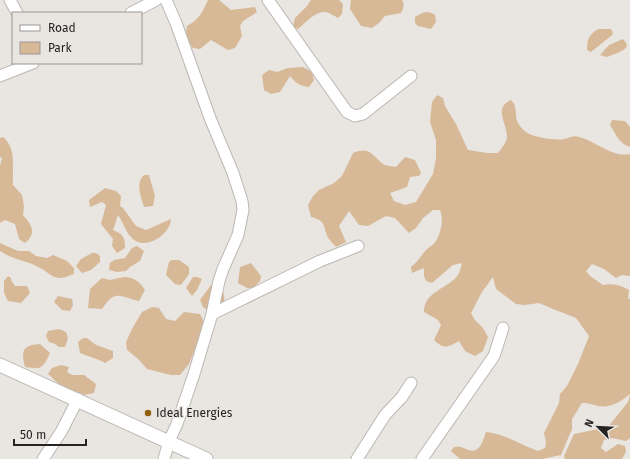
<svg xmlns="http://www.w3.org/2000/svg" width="630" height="459" viewBox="0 0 630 459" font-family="'Fira Sans',sans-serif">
	<rect width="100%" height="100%" fill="#e9e5e1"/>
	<path fill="#d7b997" d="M208,0H219L231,10L255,7L257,12L243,21L240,26L242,36L235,48L228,50L211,40L200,49L193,48C187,41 185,35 187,26C199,20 203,11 208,0Z
		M311,0H339L343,4L342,14L338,18C334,16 330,13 326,12C315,11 305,23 298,29L293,27L295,18L307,6Z
		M351,0H402C405,5 403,9 401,13L385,16L379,23L372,28L361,26L350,9Z
		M426,12L432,13L435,15L436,22L431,29L418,26L415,23V17L422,13Z
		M598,29H611L613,33L612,35L591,52L587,50C587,39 589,35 598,29Z
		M623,39L627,44L626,48C621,52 614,54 607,57L600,55L609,45Z
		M303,67L312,72L314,80L309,87C299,86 296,83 290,76L280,92L271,94L264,90L262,75L269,70L277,72L288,68Z
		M437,95L443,98L445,106L456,124L468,150L487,153H498C501,149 507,142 507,137C507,123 493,108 511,100C518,106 514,115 518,123C519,125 523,130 526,132C532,137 556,141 564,139C569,138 574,135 579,137C596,141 612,158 630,154V276L622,275L616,278L604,269L592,264L586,271L590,276L603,285C613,283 620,285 629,290L628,299H630V394C621,402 610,408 598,406C591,404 589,403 582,403L572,419V429L561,455L542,459H460L451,451L454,447C462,446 462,448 469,450C480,454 483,440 486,432C505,434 521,445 538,451L545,448L546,442L544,433L559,403L560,394L567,386L578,364L589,336L576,318L553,309L539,303L525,305L516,304L496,289L493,277L482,292L471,313L475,320L483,328L488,337L483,351L475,356L465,351L459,341C448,347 444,350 434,340L441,325L438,320L424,312C424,291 448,289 458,275C460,272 461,266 462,263L453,265L432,283L426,281L424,276V268L412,273L411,267C418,261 421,256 426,250C429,247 433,245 436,241C441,232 444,220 440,210H433L423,218L416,228L409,233L395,218L386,216L368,226L359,225L349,211L339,226L346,242L336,247C334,244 331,242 329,239C322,228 328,221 311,217L308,205L313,196L319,190L334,183L342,176L353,153C371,146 371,155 383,164C386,166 392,166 396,167L405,157L415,160L421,173L419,176L410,177L407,187L390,193L394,201L405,205L416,202L433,174L436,158V140L430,122L432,102Z
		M612,120L625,121L630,127V147C619,144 616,134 610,125Z
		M3,137C17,148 12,170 13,185L22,195L24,206L23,215C32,225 37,233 25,243L19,239L15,224L5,220L0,223V166L2,158L0,157V138Z
		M144,175H149L155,196L153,206L144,207C141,197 135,183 144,175Z
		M105,188L116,191L121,196L120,206L123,208L136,226L146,230L171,219C170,236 143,252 131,237C126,232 123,222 118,215L113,230C123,234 125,237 125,248L117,253L112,246L113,239L101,224L106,205L102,202L90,207L89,200Z
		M0,243L18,251H29L36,256L47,258L53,255L67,261L74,268V274C70,275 65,278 61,278C54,279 47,272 42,269C29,261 13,260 0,251Z
		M137,246L144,251L140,261L130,267L126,271L117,272L109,270L110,263L114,260L125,258L132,248Z
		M92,253H96L100,256V262L91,270L82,273L76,266L81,259Z
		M172,260H179L189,267V274L181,285L175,284L166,275L169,262Z
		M251,263L261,276L260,281L253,288H247L238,283L240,267Z
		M8,276L11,278V280L15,286H27L30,293L21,303L8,301L4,293V281Z
		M124,277C134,277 140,282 145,290L139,301C131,300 120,293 113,297C109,299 105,305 102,309L88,308L90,289L102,278L110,280Z
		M193,277H197L202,279L197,290L192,296L186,288Z
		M211,285C223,290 225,290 224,304L207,310L203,307L200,300Z
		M58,296L72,299L73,305L70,311L62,310L54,302Z
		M152,307L159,308L166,319L175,321L184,312L200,314L205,324L189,364L180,375H171L147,369L138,359L127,350L126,342L132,329L142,312Z
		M59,329L66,332L68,338L65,347H59L55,344L49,342L46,336L48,331Z
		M83,338H87L96,345L113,351V358L105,363C97,358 89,357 80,353L78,342Z
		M40,344L50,353C43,368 42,370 25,367C21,351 22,345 40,344Z
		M61,365L69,367L67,372L72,375H84L96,384L94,393L84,395L60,385L48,374L52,368Z
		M630,395V438L626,441L612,438L604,440L601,448L606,452L618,444L625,446L626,452L622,459H565L564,456L574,434L608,427L628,402Z"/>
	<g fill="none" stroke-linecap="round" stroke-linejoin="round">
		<g stroke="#bbb7b3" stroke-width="13">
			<path id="minor" d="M10,0L17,13
				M268,0L347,112L355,116L363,114L411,76
				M131,13L156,0
				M0,76L33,63
				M212,314L320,261L358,246
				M43,459L61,432L78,399
				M164,459L169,441L177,424L194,374L212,314L219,281L223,269L238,235L243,210L242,201L233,173L210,118L176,23L166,0
				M357,459L385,415L402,397L411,383
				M422,459L494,356L503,328"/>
		</g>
		<g stroke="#bbb7b3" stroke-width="15">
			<path id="major" d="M0,365L206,459"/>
		</g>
		<use href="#minor" stroke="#fff" stroke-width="11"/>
		<use href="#major" stroke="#fff" stroke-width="13"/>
	</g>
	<circle fill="#936012" stroke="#e9e5e1" stroke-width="1.5" cx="148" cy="413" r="4"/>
	<g text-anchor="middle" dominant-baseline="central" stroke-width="3" stroke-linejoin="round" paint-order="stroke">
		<g font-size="12" fill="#252422" stroke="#e9e5e1" text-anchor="start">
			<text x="156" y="413">Ideal Energies</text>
		</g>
	</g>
	<rect x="12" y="12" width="130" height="52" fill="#e9e5e1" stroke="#9b9895"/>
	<rect x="20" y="25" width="20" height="6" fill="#ffffff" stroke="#9b9895"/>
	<text x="48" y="32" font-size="12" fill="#252422">Road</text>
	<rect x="20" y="42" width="20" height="12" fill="#d7b997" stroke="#9b9895"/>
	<text x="48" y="52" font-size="12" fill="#252422">Park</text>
	<g transform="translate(598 427) rotate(294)" stroke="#e9e5e1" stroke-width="3" paint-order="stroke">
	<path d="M0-3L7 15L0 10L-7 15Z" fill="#252422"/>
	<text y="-6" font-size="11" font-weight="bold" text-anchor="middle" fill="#252422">N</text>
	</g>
	<path d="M14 439v6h72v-6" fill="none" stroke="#252422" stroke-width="2"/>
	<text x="20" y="439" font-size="12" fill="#252422" stroke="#e9e5e1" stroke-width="3" paint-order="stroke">50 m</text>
</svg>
